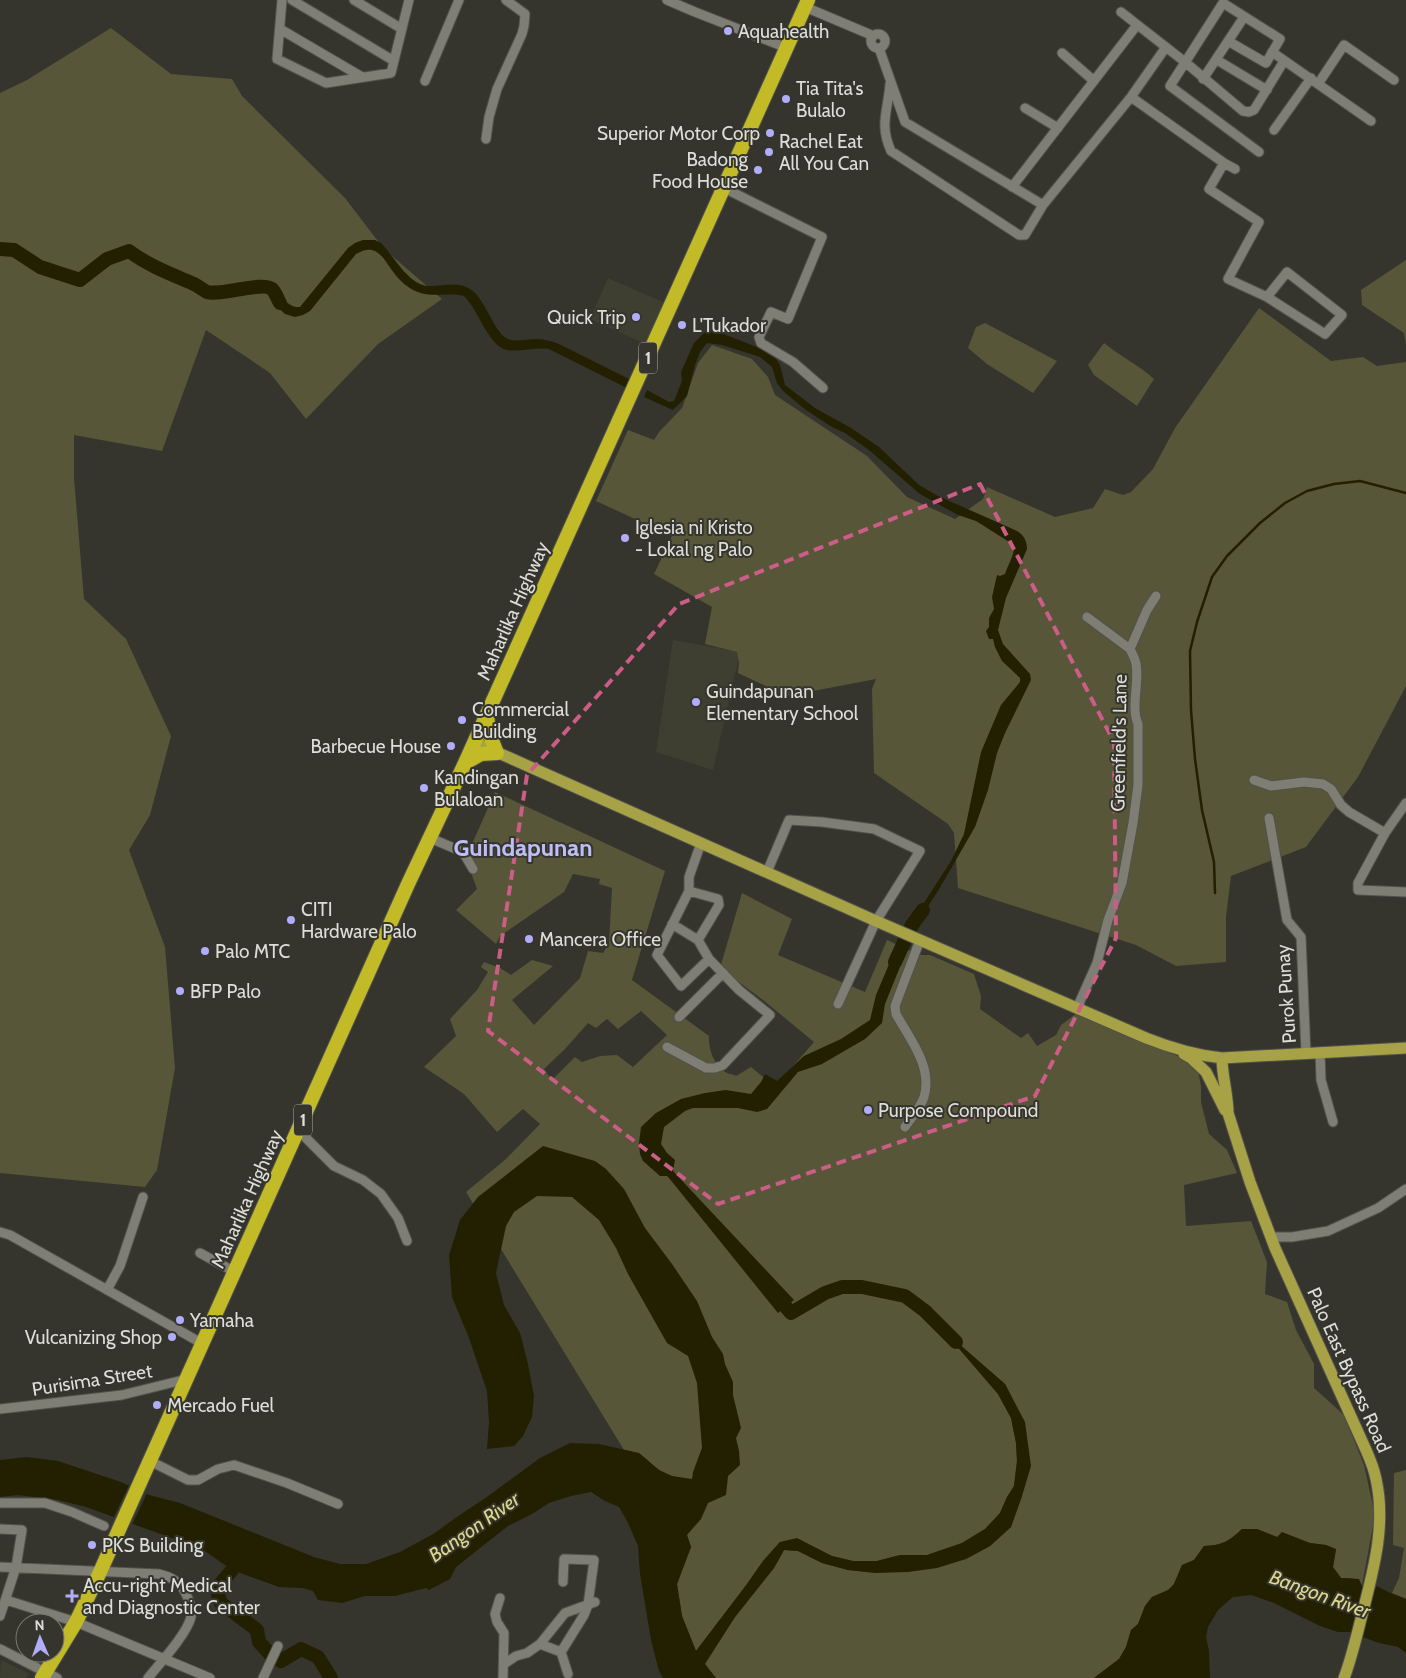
<svg xmlns="http://www.w3.org/2000/svg" width="1406" height="1678" viewBox="0 0 1406 1678" font-family="Cabin,sans-serif">
	<rect width="100%" height="100%" fill="#35352d"/>
	<path fill="#3f3f31" d="M608,278L667,304L648,345L590,319Z
		M673,640L740,652L713,770L656,752Z
		M1,1660L29,1674L26,1678H0Z"/>
	<path fill="#575638" fill-rule="evenodd" d="M111,28L171,74L232,79L242,96L345,198L384,249L442,299L378,344L306,419L270,373L206,330L162,451L74,435V478L84,599L126,639L171,736L150,815L129,850L165,947L175,1068L157,1170L145,1187L0,1173V93L27,80Z
		M1406,260V345L1404,333L1362,305L1361,290Z
		M1259,308L1331,361L1363,357L1377,366L1406,362V686L1358,777L1306,847L1231,876L1226,917V962L1176,966L1136,945L958,888L954,833L948,824L874,773L872,689L876,679L787,696L738,673L739,663L737,652L705,644L712,607L654,574L672,536L596,501L628,430L654,440L659,432L682,408L698,363L712,345L752,359L768,377L775,395L867,456L907,497L955,519L983,499L987,487L1055,517L1093,508L1105,489L1123,495L1131,492L1153,469L1175,428Z
		M985,323L1057,361L1033,393L987,364L968,348L976,327Z
		M1104,343C1120,356 1139,365 1154,379L1137,406L1094,375L1088,365Z
		M495,792L665,871L632,980L709,1036C708,1048 714,1065 725,1072C728,1074 733,1074 736,1076L751,1067L775,1087L814,1042L763,1000L720,968L742,893L792,919L778,955L865,992L887,940L919,955H930L974,974L981,996L980,1009L1021,1038L1028,1033L1037,1046L1056,1035L1061,1025L1077,1013L1187,1060L1198,1070L1201,1086V1102L1209,1134L1227,1150L1237,1173L1184,1185L1186,1226L1251,1221L1267,1262L1265,1294L1287,1302L1296,1330L1314,1364V1388L1344,1415L1364,1465L1375,1515L1362,1585L1352,1578H1341L1333,1567L1336,1550L1326,1545L1310,1543L1300,1540L1277,1537L1257,1529H1242C1228,1542 1223,1545 1204,1546L1194,1560L1182,1565L1174,1584L1169,1590L1152,1597L1145,1606L1138,1624L1131,1630L1126,1647L1119,1659L1094,1678H716L704,1664L735,1617L774,1568L784,1550L798,1551L822,1563L848,1570L876,1573L966,1559L990,1546L1011,1527L1022,1496L1014,1402L1005,1384L946,1333L998,1394L1011,1418L1016,1443L1017,1461L1014,1486L1007,1497L1000,1513L985,1529L962,1543L927,1555H900L877,1561H853L832,1556L815,1548L780,1542L763,1561L747,1584L696,1651L682,1616L677,1584L691,1547L687,1535L692,1480C681,1478 668,1477 658,1469C642,1457 646,1454 624,1450L466,1192L506,1159L540,1124L523,1109L497,1132L464,1094L424,1067L456,1036L450,1019L477,990L488,972L481,967L484,962L500,968L511,975L532,960L553,966L512,1000L534,1025L580,978L588,951L603,953L609,943L612,888L599,884L600,879L573,874L564,892L500,936L496,944L456,910L477,889L470,870L463,860L472,844ZM641,1011L667,1035L633,1067L617,1055L600,1056L582,1062L575,1057L552,1080L544,1069L565,1049L588,1023L596,1028L607,1019L618,1029Z
		M1406,1470V1599L1392,1593L1399,1578L1404,1548L1393,1545L1394,1473Z"/>
	<path fill="#222000" d="M363,240H375L381,243C393,255 403,276 420,284C436,291 455,277 473,291C485,301 495,332 506,338C514,343 527,339 536,339C544,339 552,341 559,344L633,381L629,389L549,349C535,347 521,352 507,350C488,346 478,309 464,296C449,292 432,298 418,292C409,289 400,281 394,273C384,260 377,241 356,254L310,311L303,315L295,317L285,314L276,306L269,294L270,287H273C282,294 286,308 300,307L348,248L355,243Z
		M711,331H716L759,348L776,359L780,365L785,385L815,408L851,428L879,447L919,485L938,496L1015,530C1023,534 1027,540 1027,549L1006,598L998,630L1003,644L1030,674L1031,680L1005,733L997,753L988,790L975,827L938,891L915,926L909,923L920,909L951,861L964,834L981,752L1001,705L1020,682V678L1002,661L995,647L993,639H989L986,631L989,627V618L994,609L992,597L997,575L1000,576L1005,574C1008,565 1015,554 1014,545L976,521L958,515L920,494L869,450L845,433L832,427L806,410L783,391L777,383L772,367L760,357L722,345L707,343L700,352L695,365L687,396L673,410L644,397L647,390L669,402L674,401L682,381L681,372L694,343L705,332Z
		M898,943L908,947L885,1004L882,1023L865,1039L822,1064L798,1072L767,1109L757,1112L738,1108H693L685,1111L664,1127L661,1144L667,1153L675,1160L673,1171L794,1300L778,1313L669,1178L667,1176H660L643,1161L640,1154L639,1143L641,1127L656,1113L681,1099L705,1093L726,1090L751,1094L761,1082L765,1074L777,1081L804,1056L841,1039L870,1020L876,995Z
		M543,1146L595,1161L606,1169L624,1189L645,1228L672,1264L697,1301L712,1337L723,1354L725,1364L733,1382V1395L741,1428L736,1438L739,1451L740,1465L728,1476L726,1495L708,1503L701,1519L687,1535L691,1547L677,1584L682,1616L696,1651L747,1584L763,1561L780,1542L797,1538L832,1556L853,1561H877L900,1555H927L962,1543L985,1529L1000,1513L1007,1497L1014,1486L1017,1461L1016,1443L1011,1418L998,1394L942,1329L1005,1384L1025,1422L1031,1466L1022,1496L1011,1527L990,1546L966,1559L937,1568L908,1572L876,1573L848,1570L822,1563L798,1551L784,1550L774,1568L735,1617L705,1664L716,1678H663L659,1671L651,1640L640,1574L638,1546L628,1523L619,1507L605,1501L591,1492L571,1496L549,1503L532,1514L508,1526L456,1567L450,1579L429,1590L426,1588L395,1596H365L342,1603L318,1600L313,1591L303,1588L279,1587L232,1570L202,1549L86,1507L58,1500L18,1495L0,1497V1460L27,1457L58,1461L121,1482L149,1495L180,1503L314,1557L340,1564H366L400,1552L435,1533L458,1516L484,1499L540,1458L570,1443L599,1444L639,1453L659,1470L672,1476L692,1479L693,1472L702,1448L697,1383L688,1356L667,1343L628,1274L616,1248L599,1220L572,1197L537,1196L514,1212L506,1226L496,1273L504,1305L520,1333L528,1364L534,1396L532,1417L523,1436L514,1446L487,1449L489,1422L487,1391L469,1338L452,1297L449,1255L460,1220L478,1197Z
		M1242,1529H1257L1277,1537L1282,1532L1310,1543L1326,1545L1336,1549L1333,1567L1341,1578L1359,1579L1362,1586L1375,1589L1377,1586L1388,1592L1406,1599V1653L1398,1647L1379,1643L1349,1632H1338L1320,1626L1274,1603L1251,1595L1233,1597L1218,1610L1208,1627L1206,1637L1209,1651L1210,1678H1094L1119,1659L1126,1647L1131,1630L1138,1624L1145,1606L1152,1597L1168,1590L1174,1584L1182,1565L1194,1560L1204,1546C1223,1545 1228,1542 1242,1529Z"/>
	<path fill="#35352d" d="M130,1483L148,1491L131,1527L113,1519Z"/>
	<g fill="none" stroke-linecap="round" stroke-linejoin="round">
		<path stroke="#222000" stroke-width="2.5" d="M1215,893L1214,862L1202,810L1195,759L1191,710L1190,651L1197,622L1212,577L1227,556L1260,523L1285,503L1307,491L1334,484L1360,481L1406,493"/>
		<path stroke="#222000" stroke-width="14" d="M0,249L14,250L40,267L80,280L107,259L129,251C149,266 171,274 194,284C198,286 203,290 207,292C222,296 262,281 272,289C276,293 277,298 280,303
			M895,962L912,925L923,910
			M774,1293L791,1313L825,1293L842,1287H862L881,1291L905,1296L925,1311L956,1342
			M232,1570L221,1583L218,1595L221,1603L257,1630L259,1642L270,1654L281,1661L301,1649L318,1657L331,1678"/>
		<g stroke="#52524d" stroke-width="11">
			<path id="minor" d="M282,0L277,59L326,83L391,73L409,0
				M292,0L394,61
				M354,0L402,29
				M667,0L695,12L787,48
				M805,7L869,34L872,38
				M1121,12L1185,62L1243,111L1249,112L1254,110L1284,61
				M280,29L362,77
				M871 41a7 7 0 1 1 14 0a7 7 0 1 1-14 0Z
				M1228,41L1266,63L1280,39L1223,3L1170,86L1259,152
				M879,48L905,122L1043,205L1131,97L1166,47
				M1272,52L1371,121
				M1062,53L1094,81
				M1217,60L1267,90
				M1203,79L1244,17
				M425,81L459,0
				M890,84C888,110 879,125 891,151L1019,235H1025L1043,205
				M1318,84L1344,45L1394,80
				M1131,97L1224,163L1235,169
				M1025,108L1058,128
				M1274,130L1311,78
				M486,139L489,117L497,89L522,34L524,26L525,14L506,0
				M1224,163L1209,189L1259,222L1228,279L1267,297L1287,272L1342,315L1325,334L1267,297
				M1012,187L1137,25
				M724,188L822,237L788,319L771,312L759,337L761,343L793,362L823,388
				M1087,617L1130,649
				M1254,780L1271,786L1304,782L1323,784L1331,789L1341,805L1349,812L1385,833
				M1406,803L1385,833L1358,883V890L1406,892
				M1269,818L1287,920L1301,937L1306,1053
				M430,838L463,852L473,869
				M767,872L789,820L822,822L874,829L920,851L876,921L838,1004
				M689,891L718,899L719,905L698,940
				M672,924L698,940L709,959L681,986L657,955L689,891V877L701,843
				M1077,1008L1097,963L1108,920L1122,883L1133,823L1138,785V724C1130,707 1141,677 1135,660C1134,657 1132,653 1130,649L1147,610L1156,596
				M679,1017L723,973
				M667,1047L706,1068H715L723,1065L770,1015L739,990L709,959
				M1320,1052L1321,1080L1333,1122
				M905,1127C911,1118 921,1107 924,1097C933,1067 910,1039 896,1014L895,1006L920,940
				M298,1130L334,1166L363,1180L381,1194L398,1218L407,1241
				M0,1232L10,1235L203,1344
				M1271,1237H1292L1328,1231L1378,1208L1406,1189
				M200,1253L235,1272
				M107,1290L120,1266L143,1197
				M0,1409L122,1395L187,1379
				M150,1461L188,1480H198L218,1469L234,1465L287,1483L338,1504
				M0,1503H45L72,1512L104,1526
				M0,1529L22,1530L16,1567L0,1616
				M0,1567L159,1574C172,1577 180,1582 186,1594C189,1600 192,1610 191,1617C187,1634 160,1663 148,1678
				M500,1598L495,1614L497,1622L504,1633L503,1678
				M6,1600L76,1622L210,1678
				M540,1644L561,1652L568,1674
				M0,1649L57,1678
				M561,1652L584,1615L588,1605L594,1560L564,1559L563,1582
				M504,1664L516,1656L527,1653L540,1644L565,1613L595,1602
				M263,1678L278,1646"/>
		</g>
		<g stroke="#52524d" stroke-width="13">
			<path id="major" d="M474,742L876,921L1146,1038C1171,1048 1194,1055 1222,1058L1406,1048
				M1184,1054L1191,1058L1206,1072L1225,1110
				M1222,1058C1222,1076 1228,1095 1228,1113L1250,1182L1275,1248L1366,1450C1370,1459 1374,1469 1376,1479C1386,1524 1374,1568 1363,1611C1357,1634 1352,1657 1344,1678"/>
		</g>
		<g stroke="#52524d" stroke-width="16">
			<path id="highway" d="M465,763L481,754L497,753L489,733L487,715
				M42,1678L76,1622L100,1572L408,884L465,763L808,0"/>
		</g>
		<use href="#minor" stroke="#7e7e75" stroke-width="9"/>
		<use href="#major" stroke="#a7a246" stroke-width="11"/>
		<use href="#highway" stroke="#c2ba27" stroke-width="14"/>
	</g>
	<path fill="none" stroke="#cb5d87" stroke-width="4" stroke-dasharray="10 6" stroke-linejoin="round" d="M980,484L1114,742L1116,938L1035,1096L718,1204L488,1031L527,775L679,604Z"/>
	<g fill="#b1adfa" stroke="#35352d" stroke-width="2">
		<circle cx="728" cy="31" r="5"/>
		<circle cx="786" cy="99" r="5"/>
		<circle cx="770" cy="133" r="5"/>
		<circle cx="769" cy="152" r="5"/>
		<circle cx="758" cy="170" r="5"/>
		<circle cx="636" cy="317" r="5"/>
		<circle cx="682" cy="325" r="5"/>
		<circle cx="625" cy="538" r="5"/>
		<circle cx="696" cy="702" r="5"/>
		<circle cx="462" cy="720" r="5"/>
		<circle cx="451" cy="746" r="5"/>
		<circle cx="424" cy="788" r="5"/>
		<circle cx="291" cy="920" r="5"/>
		<circle cx="529" cy="939" r="5"/>
		<circle cx="205" cy="951" r="5"/>
		<circle cx="180" cy="991" r="5"/>
		<circle cx="868" cy="1110" r="5"/>
		<circle cx="180" cy="1320" r="5"/>
		<circle cx="172" cy="1337" r="5"/>
		<circle cx="157" cy="1405" r="5"/>
		<circle cx="92" cy="1545" r="5"/>
		<path d="M69.5 1588.5h5v5h5v5h-5v5h-5v-5h-5v-5h5z"/>
	</g>
	<g text-anchor="middle" dominant-baseline="central" stroke-width="4" stroke-linejoin="round" paint-order="stroke">
		<g fill="#35352d" stroke="#ababa5" stroke-width="1">
			<rect x="639" y="342.5" width="18" height="31" rx="4"/>
			<rect x="294" y="1104.5" width="18" height="31" rx="4"/>
		</g>
		<g font-size="18" font-weight="bold" fill="#ddddd9">
			<text x="648" y="358">1</text>
			<text x="303" y="1120">1</text>
		</g>
		<g font-size="19" fill="#ddddd9" stroke="#35352d" text-anchor="start">
			<text x="738" y="31">Aquahealth</text>
			<text x="796" y="88">Tia Tita's<tspan x="796" dy="22">Bulalo</tspan></text>
			<text x="760" y="133" text-anchor="end">Superior Motor Corp</text>
			<text x="779" y="141">Rachel Eat<tspan x="779" dy="22">All You Can</tspan></text>
			<text x="748" y="159" text-anchor="end">Badong<tspan x="748" dy="22">Food House</tspan></text>
			<text x="626" y="317" text-anchor="end">Quick Trip</text>
			<text x="692" y="325">L'Tukador</text>
			<text x="635" y="527">Iglesia ni Kristo<tspan x="635" dy="22">- Lokal ng Palo</tspan></text>
			<text x="706" y="691">Guindapunan<tspan x="706" dy="22">Elementary School</tspan></text>
			<text x="472" y="709">Commercial<tspan x="472" dy="22">Building</tspan></text>
			<text x="441" y="746" text-anchor="end">Barbecue House</text>
			<text x="434" y="777">Kandingan<tspan x="434" dy="22">Bulaloan</tspan></text>
			<text x="301" y="909">CITI<tspan x="301" dy="22">Hardware Palo</tspan></text>
			<text x="539" y="939">Mancera Office</text>
			<text x="215" y="951">Palo MTC</text>
			<text x="190" y="991">BFP Palo</text>
			<text x="878" y="1110">Purpose Compound</text>
			<text x="190" y="1320">Yamaha</text>
			<text x="162" y="1337" text-anchor="end">Vulcanizing Shop</text>
			<text x="167" y="1405">Mercado Fuel</text>
			<text x="102" y="1545">PKS Building</text>
			<text x="83" y="1585">Accu-right Medical<tspan x="83" dy="22">and Diagnostic Center</tspan></text>
		</g>
		<g font-size="19" fill="#ddddd9" stroke="#35352d">
			<text transform="translate(513 611) rotate(-66)">Maharlika Highway</text>
			<text transform="translate(1119 743) rotate(-89)">Greenfield's Lane</text>
			<text transform="translate(1286 994) rotate(-94)">Purok Punay</text>
			<text transform="translate(247 1199) rotate(-66)">Maharlika Highway</text>
			<text transform="translate(1349 1370) rotate(66)">Palo East Bypass Road</text>
			<text transform="translate(92 1380) rotate(-9)">Purisima Street</text>
		</g>
		<g font-size="20" font-style="italic" fill="#dbd78b" stroke="#35352d">
			<text transform="translate(474 1527) rotate(-35)">Bangon River</text>
			<text transform="translate(1320 1594) rotate(20)">Bangon River</text>
		</g>
		<g font-size="24" font-weight="bold" fill="#bfbdf6" stroke="#35352d">
			<text x="523" y="847">Guindapunan</text>
		</g>
	</g>
	<g transform="translate(40 1638) rotate(358)"><circle r="24" fill="#35352d" stroke="#787872"/>
	<path d="M0-4L9 19L0 12L-9 19Z" fill="#b1adfa"/>
	<text y="-8" font-size="14" font-weight="bold" text-anchor="middle" fill="#ddddd9">N</text>
	</g>
</svg>
